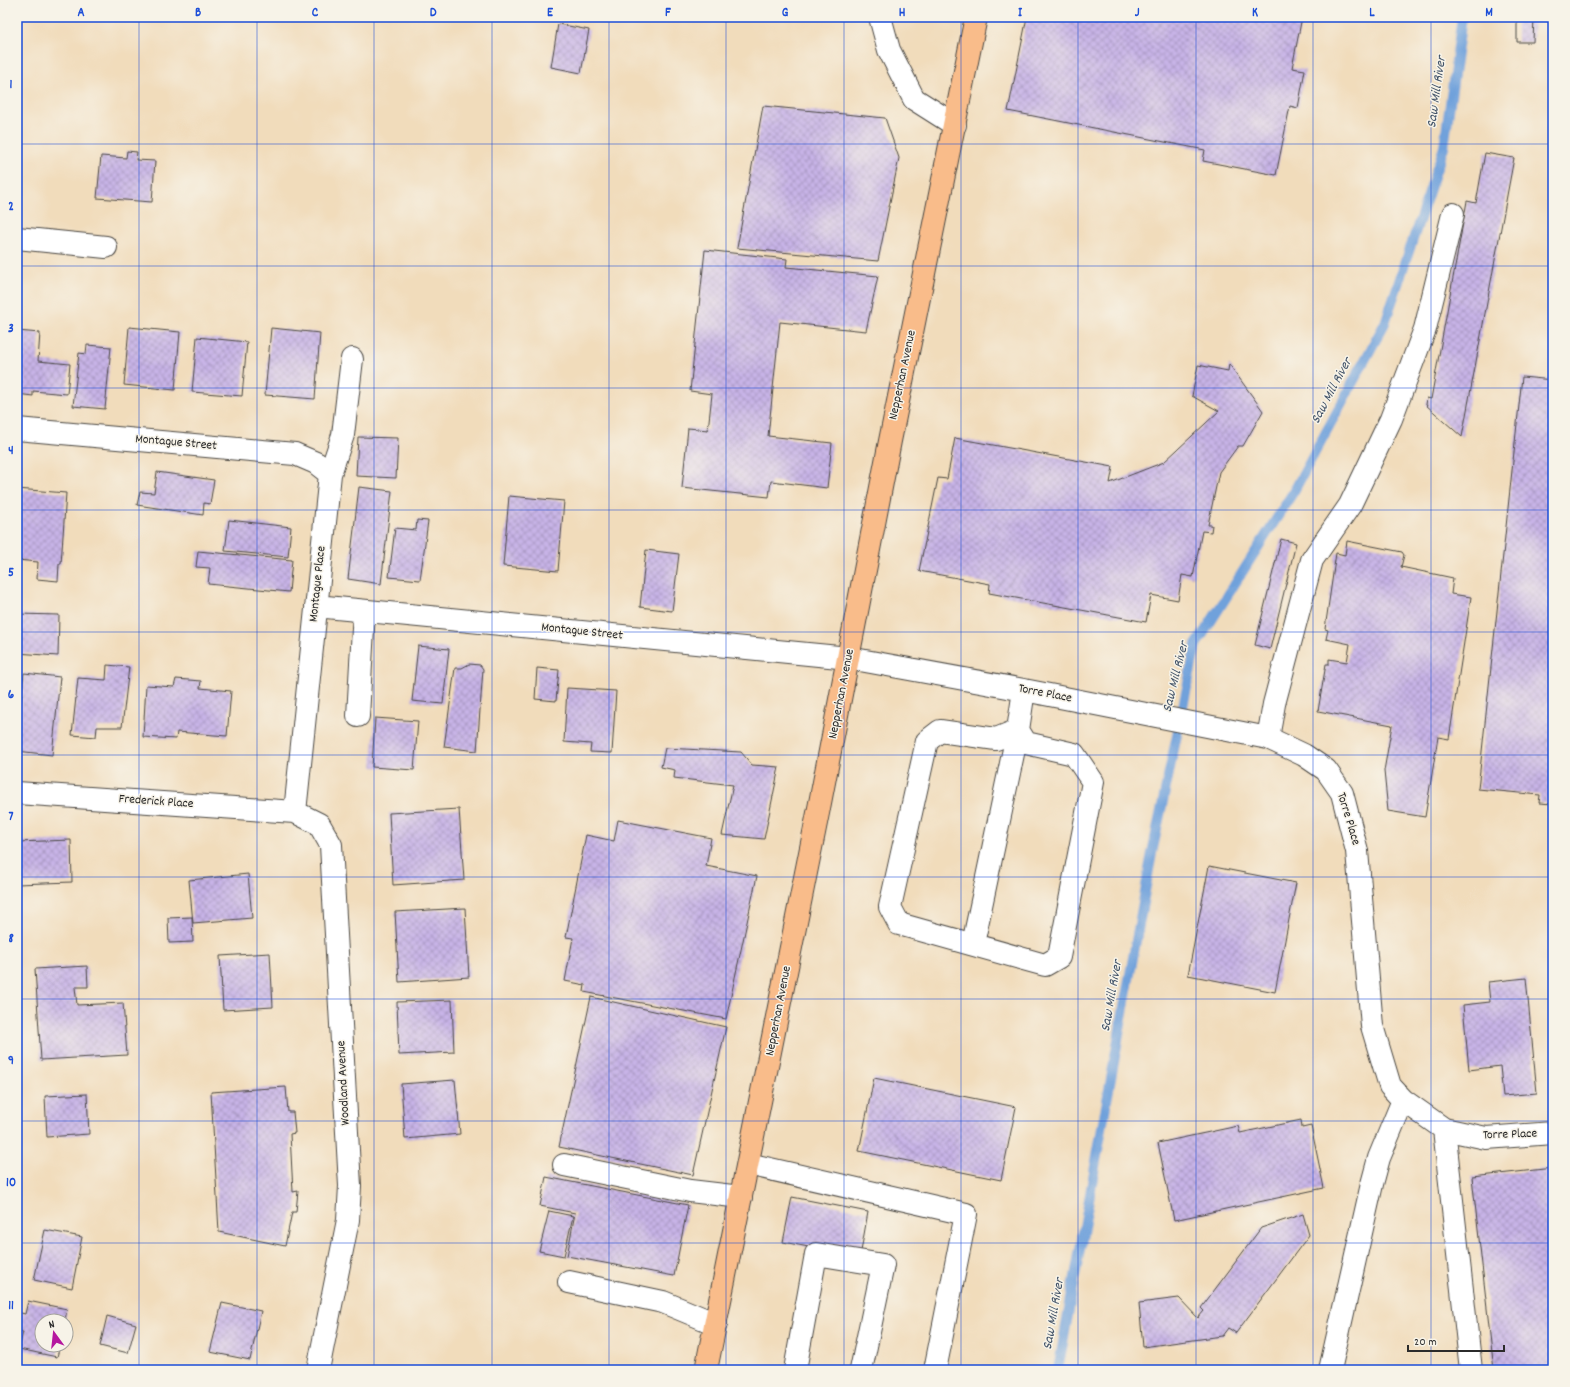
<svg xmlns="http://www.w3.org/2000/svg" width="1570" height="1387" viewBox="0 0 1570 1387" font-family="Dekko,sans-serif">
	<defs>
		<pattern id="building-cross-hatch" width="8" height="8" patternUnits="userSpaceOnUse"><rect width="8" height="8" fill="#c8b4e7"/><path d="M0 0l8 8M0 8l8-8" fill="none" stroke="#a393bb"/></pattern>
	</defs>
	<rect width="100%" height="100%" fill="#f7f3e8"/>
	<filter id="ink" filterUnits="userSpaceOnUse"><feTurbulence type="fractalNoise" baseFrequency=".025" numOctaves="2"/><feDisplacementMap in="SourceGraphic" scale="8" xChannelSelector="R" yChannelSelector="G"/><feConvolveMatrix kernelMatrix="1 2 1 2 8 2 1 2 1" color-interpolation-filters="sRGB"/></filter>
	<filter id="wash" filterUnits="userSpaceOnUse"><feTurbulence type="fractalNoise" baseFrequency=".012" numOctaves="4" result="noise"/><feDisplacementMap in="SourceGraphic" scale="16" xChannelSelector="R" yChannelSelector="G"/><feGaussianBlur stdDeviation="0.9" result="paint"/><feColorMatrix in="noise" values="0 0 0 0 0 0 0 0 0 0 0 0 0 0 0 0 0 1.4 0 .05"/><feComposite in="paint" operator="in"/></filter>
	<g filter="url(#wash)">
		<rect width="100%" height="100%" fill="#f1dcbb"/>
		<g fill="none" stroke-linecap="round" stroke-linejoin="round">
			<path stroke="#70a1db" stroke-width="10" d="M1058,1370L1152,853L1196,645L1294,491L1385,323L1444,147L1462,17"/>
		</g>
		<g id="blocks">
			<path fill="url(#building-cross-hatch)" d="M1027,17H1302L1292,68L1305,70L1298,108L1290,106L1276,175L1203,161L1205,150L1008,111Z
				M1517,17H1534L1533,42H1517Z
				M558,24L589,30L581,73L551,67Z
				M763,106L885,118L899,158L878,261L737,248Z
				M127,151L137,152L136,160L155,161L152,202L97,198L101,156L126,158Z
				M1485,153L1514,158L1462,437L1426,405L1427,398L1431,399L1467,201L1476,203Z
				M705,250L787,259L786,267L878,276L866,331L780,322L768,436L832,443L827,488L771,481L769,497L682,488L688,428L708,430L712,394L690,391Z
				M129,327L180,332L175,390L124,385Z
				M271,328L320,333L315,399L265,395Z
				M17,331L40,333L38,361L70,364L67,394L33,391V396L17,394Z
				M197,337L247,342L242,396L192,392Z
				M87,345L111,347L105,409L73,406L79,353L86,354Z
				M1229,364L1263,411L1243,446H1238L1219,472L1208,525H1212L1211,532L1202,531L1193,577L1182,575L1178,600L1151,595L1146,622L989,593L990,584L919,571L938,478L947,479L955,438L1113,467L1110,483L1164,462L1219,411L1192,396L1198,365L1228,371Z
				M1522,377L1553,380V804L1539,803L1540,795L1478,789Z
				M358,437L398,438L396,478L356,476Z
				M157,472L214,480L210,504L204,503L203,515L137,505L140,492L154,493Z
				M359,487L392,491L381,584L348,579Z
				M17,489L66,493L61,564H59L58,581L37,579L38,562L17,560Z
				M509,496L564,501L558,571L503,566Z
				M229,520L291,527L288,557L225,551Z
				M417,520L428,521L420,580L389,577L395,528L416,530Z
				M1281,539L1296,543L1270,649L1255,645Z
				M1347,541L1402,552L1404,555L1401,567L1453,578L1451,594L1471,597L1449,739L1438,737L1425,817L1388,811L1384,771L1392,725L1318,711L1326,664H1329V659L1347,662L1350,644L1326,639L1328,630L1325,629L1336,553L1345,555Z
				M646,550L679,554L672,611L640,607Z
				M198,551L292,560L289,592L208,584L210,568L196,567Z
				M17,614L59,615L58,656L17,653Z
				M418,646L449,649L443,704L412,701Z
				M469,664L480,665L483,669L477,751L444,747L455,668H462Z
				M107,665L129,667L122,727H97L96,737L72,735L78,678L106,680Z
				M537,668L559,670L556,701L535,699Z
				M24,673L60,677L52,755L17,751V738Z
				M176,679L201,681L200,688L231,691L227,736L177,732L176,739L143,737L146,685L174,687Z
				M567,688L616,691L612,753L590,752L591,744L564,742Z
				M375,718L418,721L414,770L372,767Z
				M665,748L741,752L752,765L779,767L764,839L722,835L733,785L674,778L675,770L661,767Z
				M459,809L464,880L393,885L389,813Z
				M618,820L711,838L706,866L757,876L726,1019L584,992L585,985L565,981L573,938L566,937L586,835L614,841Z
				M71,840L72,882L17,884V842Z
				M1209,866L1296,883L1275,992L1188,975Z
				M248,874L252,918L193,923L189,880Z
				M465,908L469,977L399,982L395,912Z
				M192,917L193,942L169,943L168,918Z
				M270,953L273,1007L223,1010L220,956Z
				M87,966L88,987H75L77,1005L123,1003L127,1055L41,1060L35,969Z
				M1526,978L1537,1093L1503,1096L1500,1066L1469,1070L1463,1005L1490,1002L1488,982Z
				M591,997L726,1027L693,1175L559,1147Z
				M452,1000L454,1052L399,1055L397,1002Z
				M874,1078L1016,1107L1001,1180L859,1151Z
				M455,1080L460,1134L405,1139L401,1084Z
				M286,1087L288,1112H293L295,1133L290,1134L293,1192L298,1191L296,1212H292L285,1246L219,1232L211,1092Z
				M87,1094L89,1134L47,1137L45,1096Z
				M1301,1120L1302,1128L1311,1126L1324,1188L1174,1220L1158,1143L1238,1126L1240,1133Z
				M1553,1168V1370H1494L1472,1177Z
				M546,1177L688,1205L674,1276L567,1256L575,1213L540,1206Z
				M792,1197L868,1212L860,1257L783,1242Z
				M549,1211L573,1216L564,1256L539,1251Z
				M1303,1214L1309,1235L1236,1333L1228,1328L1222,1336L1143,1347L1139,1303L1179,1298L1198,1318L1204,1311L1201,1308L1261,1228Z
				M45,1230L82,1237L72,1288L34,1280Z
				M28,1301L67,1309L65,1321H42V1345H60L57,1357L19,1349L23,1332L17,1331V1312L25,1314Z
				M222,1303L261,1311L250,1360L210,1352Z
				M107,1316L136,1324L128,1353L100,1346Z"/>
		</g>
	</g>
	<g filter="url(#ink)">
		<use href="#blocks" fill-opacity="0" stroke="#494641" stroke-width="1"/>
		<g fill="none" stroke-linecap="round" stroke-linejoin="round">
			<g stroke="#494641" stroke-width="24">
				<path id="minor" d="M880,17L889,50L914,99L955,125
					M17,238L106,247
					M17,429L295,454L316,463L330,474
					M316,606L849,658L1024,690L1268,738L1304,755L1326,770L1342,793L1357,851L1372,1026L1390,1086L1403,1100L1444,1129L1486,1138L1553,1133
					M358,716L364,611
					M1018,730L1026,743L1074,754L1093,782L1059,957L1045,965L899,924L890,907L927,741L940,731L996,739L1018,730L1024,690
					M1268,738L1274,704L1312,560L1350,505L1391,419L1425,329L1453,214
					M17,793L295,812L319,824L331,845L350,1186L348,1220L318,1370
					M295,812L330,474L343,435L352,359
					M973,944L1018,730
					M1444,1129L1471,1370
					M748,1164L966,1214L935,1370
					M564,1165L690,1191L741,1197
					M569,1282L663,1302L716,1324
					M795,1370L816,1254L883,1265L861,1370
					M1330,1370L1372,1184L1379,1158L1403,1100"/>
			</g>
			<g stroke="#494641" stroke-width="24">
				<path id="major" d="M706,1370L819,808L890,441L976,17"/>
			</g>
			<use href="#minor" stroke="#fff" stroke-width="22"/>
			<use href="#major" stroke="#f9bc8a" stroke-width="22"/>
		</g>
	</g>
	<path fill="none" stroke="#1d4ed8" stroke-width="1" stroke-opacity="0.55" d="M139,17V1370M257,17V1370M374,17V1370M492,17V1370M609,17V1370M726,17V1370M844,17V1370M961,17V1370M1078,17V1370M1196,17V1370M1313,17V1370M1431,17V1370M17,144H1553M17,266H1553M17,388H1553M17,510H1553M17,632H1553M17,755H1553M17,877H1553M17,999H1553M17,1121H1553M17,1243H1553"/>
	<g text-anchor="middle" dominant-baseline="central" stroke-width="3" stroke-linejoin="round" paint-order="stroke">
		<g font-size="13" fill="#2b2b2b" stroke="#f7f3e8">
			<text transform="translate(903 375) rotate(-78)">Nepperhan Avenue</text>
			<text transform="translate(176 443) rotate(5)">Montague Street</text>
			<text transform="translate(318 584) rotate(-84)">Montague Place</text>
			<text transform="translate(582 632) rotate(6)">Montague Street</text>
			<text transform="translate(842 694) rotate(-79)">Nepperhan Avenue</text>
			<text transform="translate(1045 694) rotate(11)">Torre Place</text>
			<text transform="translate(156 802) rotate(4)">Frederick Place</text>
			<text transform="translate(1348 819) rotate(73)">Torre Place</text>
			<text transform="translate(779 1011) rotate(-79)">Nepperhan Avenue</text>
			<text transform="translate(344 1083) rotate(-93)">Woodland Avenue</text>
			<text transform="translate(1510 1135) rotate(-2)">Torre Place</text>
		</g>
		<g font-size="14" font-style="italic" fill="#435469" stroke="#f7f3e8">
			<text transform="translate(1437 92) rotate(-82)">Saw Mill River</text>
			<text transform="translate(1332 391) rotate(-62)">Saw Mill River</text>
			<text transform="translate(1176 677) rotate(-76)">Saw Mill River</text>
			<text transform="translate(1112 996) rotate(-80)">Saw Mill River</text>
			<text transform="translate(1054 1314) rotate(-80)">Saw Mill River</text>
		</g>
	</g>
	<rect width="1570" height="1387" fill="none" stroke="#f7f3e8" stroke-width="44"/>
	<g transform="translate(54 1333) rotate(345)"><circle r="19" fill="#f7f3e8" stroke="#a5a39c"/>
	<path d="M0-3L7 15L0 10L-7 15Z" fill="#b5179e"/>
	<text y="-6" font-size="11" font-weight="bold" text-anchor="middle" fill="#2b2b2b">N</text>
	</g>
	<path d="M1408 1345v6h96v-6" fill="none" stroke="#2b2b2b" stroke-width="2"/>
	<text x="1414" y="1345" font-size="12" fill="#2b2b2b" stroke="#f7f3e8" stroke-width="3" paint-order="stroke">20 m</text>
	<rect x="22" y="22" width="1526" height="1343" fill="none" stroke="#1d4ed8" stroke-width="1.5"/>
	<g font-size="13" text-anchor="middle" font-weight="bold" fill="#1d4ed8">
		<text x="81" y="16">A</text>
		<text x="198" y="16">B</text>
		<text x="315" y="16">C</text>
		<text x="433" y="16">D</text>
		<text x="550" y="16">E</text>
		<text x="668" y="16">F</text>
		<text x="785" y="16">G</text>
		<text x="902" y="16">H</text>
		<text x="1020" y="16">I</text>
		<text x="1137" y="16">J</text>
		<text x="1255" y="16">K</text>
		<text x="1372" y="16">L</text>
		<text x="1489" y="16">M</text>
		<text x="11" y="88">1</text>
		<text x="11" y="210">2</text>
		<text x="11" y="332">3</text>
		<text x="11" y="454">4</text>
		<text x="11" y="576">5</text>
		<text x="11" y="698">6</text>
		<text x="11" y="820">7</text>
		<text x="11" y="942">8</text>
		<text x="11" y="1064">9</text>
		<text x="11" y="1186">10</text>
		<text x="11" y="1309">11</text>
	</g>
</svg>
